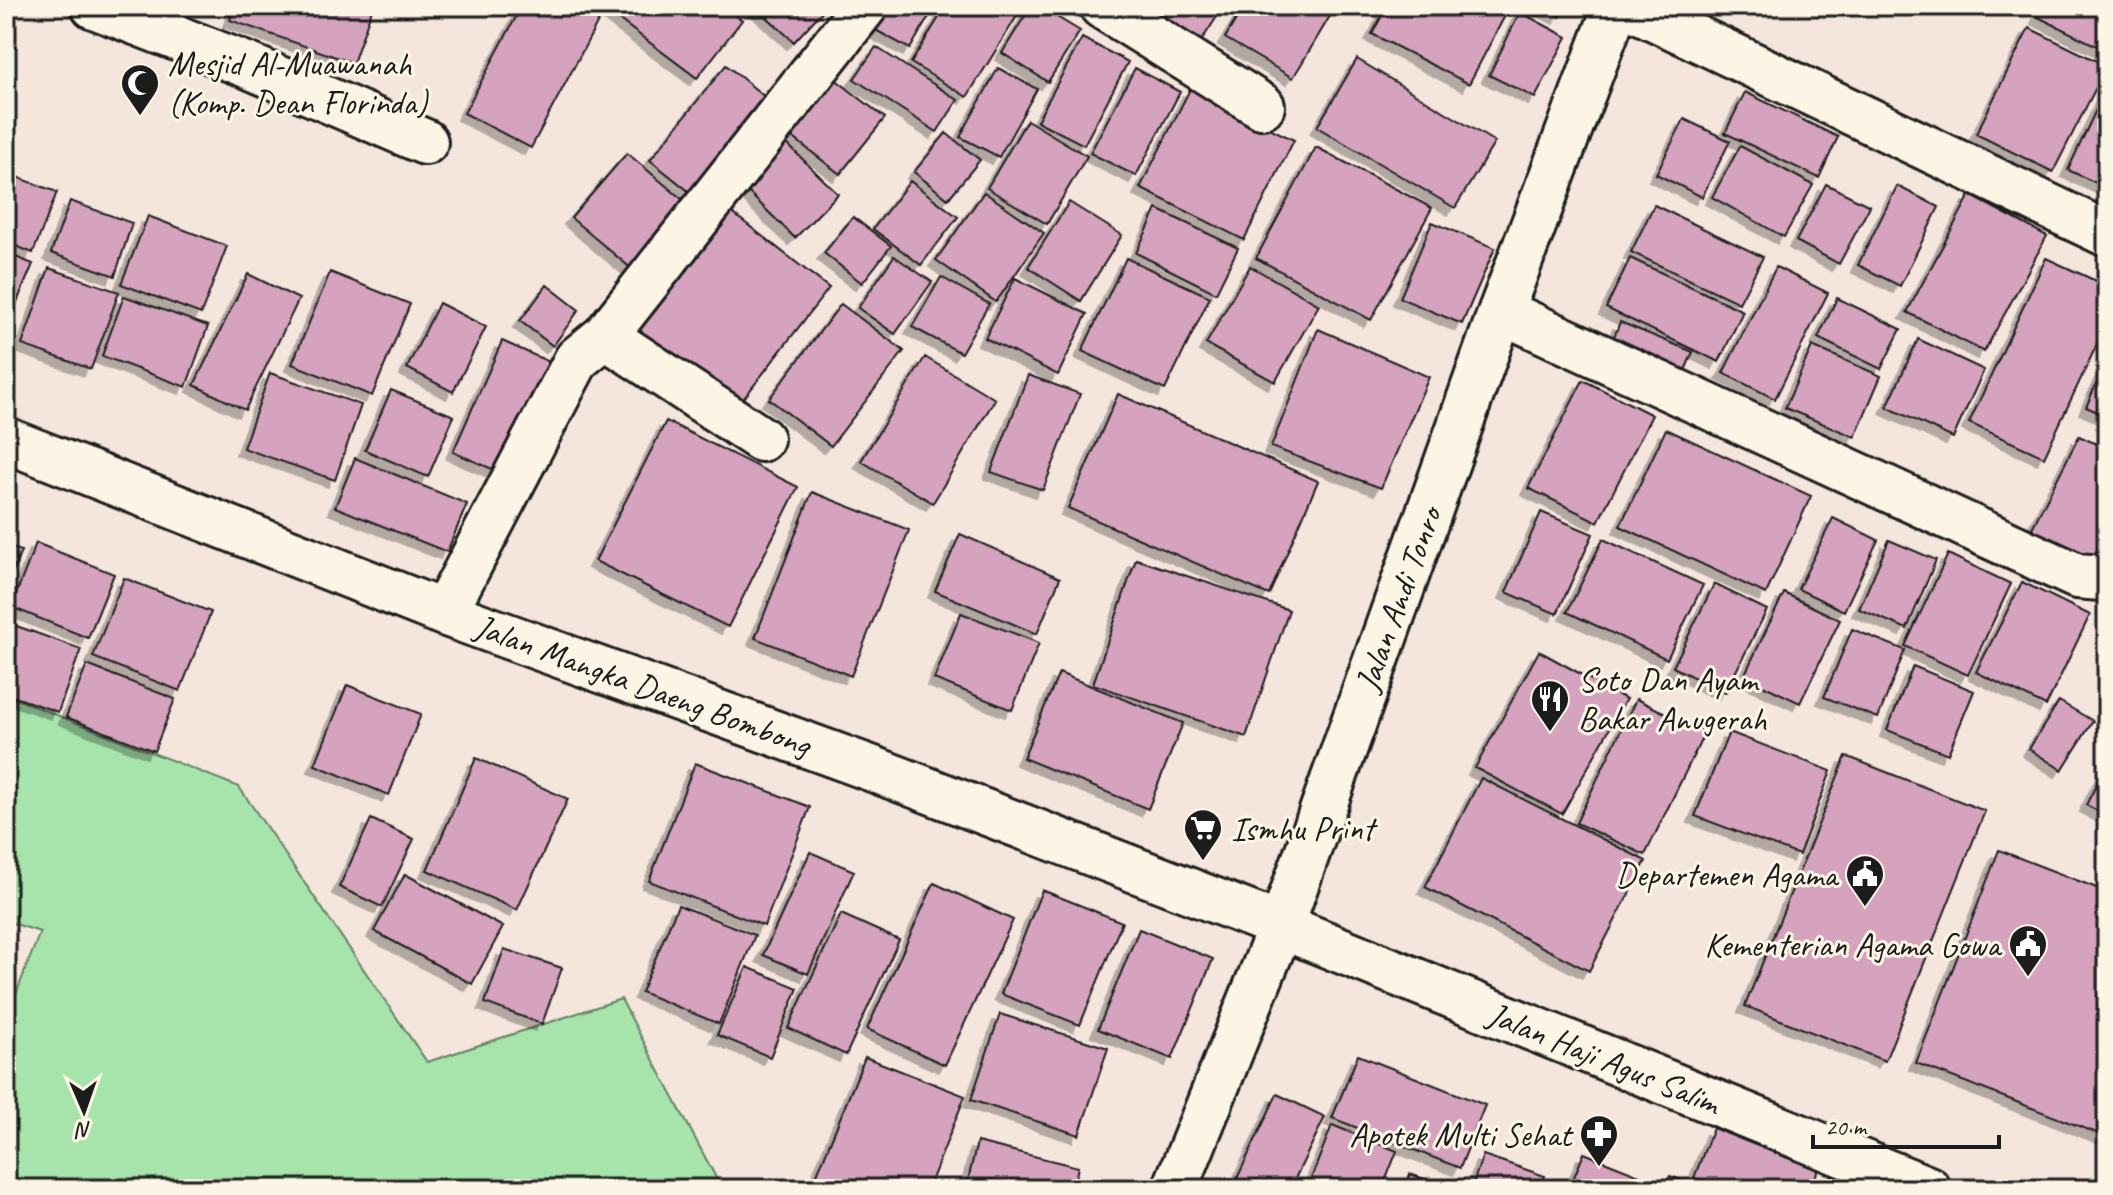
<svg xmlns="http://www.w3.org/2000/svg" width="2113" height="1195" viewBox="0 0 2113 1195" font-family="Caveat,sans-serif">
	<defs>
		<filter id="shadow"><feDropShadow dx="-7" dy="7" stdDeviation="0" flood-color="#0004"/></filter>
	</defs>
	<rect width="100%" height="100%" fill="#f4e5dd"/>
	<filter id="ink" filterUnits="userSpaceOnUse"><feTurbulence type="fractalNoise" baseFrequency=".0125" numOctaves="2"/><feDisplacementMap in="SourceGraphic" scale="16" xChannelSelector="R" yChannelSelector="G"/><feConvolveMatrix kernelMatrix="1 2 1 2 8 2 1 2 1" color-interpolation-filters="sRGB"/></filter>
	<g filter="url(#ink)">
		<path fill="#a7e4ab" stroke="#628064" stroke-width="2" d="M6,695L239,787L427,1062L621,999L722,1189H6V1020L40,932L6,921Z"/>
		<path fill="#d5a3be" stroke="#1c1c1c" stroke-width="2" filter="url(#shadow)" d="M235,6H373L353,63L230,20Z
			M522,6H578L600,18L531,148L464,113Z
			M601,6H723L742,20L697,78Z
			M755,6H827L794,42Z
			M882,6H935L910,49L870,27Z
			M946,6H1001L1017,16L967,97L911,63Z
			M1031,6H1039L1080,31L1048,82L1002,53Z
			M1144,6H1224L1194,52L1139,14Z
			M1244,6H1336L1293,78L1225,38Z
			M1387,6H1510L1469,84L1372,34Z
			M1539,6H1566L1560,17Z
			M2043,6H2107V51L2038,17Z
			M1520,12L1567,37L1535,98L1489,75Z
			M2029,28L2107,66L2053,172L1976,134Z
			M1082,38L1128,62L1084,145L1037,121Z
			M876,47L958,100L937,132L854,79Z
			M1357,59L1495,142L1455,208L1317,127Z
			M726,65L771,102L696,197L650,160Z
			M998,68L1037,89L999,157L960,137Z
			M1135,68L1180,92L1136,176L1090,153Z
			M830,75L885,118L840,174L786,132Z
			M2107,86V188L2068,170Z
			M1190,89L1294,140L1244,240L1140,188Z
			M1745,92L1838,137L1819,178L1725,133Z
			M1684,119L1730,141L1702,197L1656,174Z
			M1027,120L1087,156L1047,224L987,188Z
			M946,133L980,160L948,199L914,172Z
			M782,139L838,194L795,238L739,183Z
			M1740,146L1813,185L1784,237L1712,197Z
			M1316,147L1432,208L1371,320L1256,258Z
			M627,153L695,210L639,275L571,218Z
			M6,173L57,192L33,253L6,242Z
			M910,181L958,217L921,265L873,229Z
			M1826,184L1870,206L1839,264L1796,241Z
			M1897,186L1939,207L1900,286L1858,265Z
			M984,192L1044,233L996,302L936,260Z
			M1970,195L2047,236L1984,352L1907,312Z
			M70,201L132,223L115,276L51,253Z
			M1069,202L1122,235L1081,301L1028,267Z
			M721,204L829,288L731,415L621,330Z
			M1654,205L1763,257L1739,303L1631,252Z
			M1157,209L1238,248L1216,293L1136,253Z
			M148,216L227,246L201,314L121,284Z
			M853,217L891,246L862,283L824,253Z
			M1432,222L1495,248L1462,324L1400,298Z
			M6,253L33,264L6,328Z
			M894,256L932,282L895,334L858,308Z
			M1126,258L1210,297L1165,390L1082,351Z
			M1630,258L1743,311L1719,362L1606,308Z
			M2046,258L2107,286V323L2044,457L1969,423Z
			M1250,266L1319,305L1275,382L1206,344Z
			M1776,267L1828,293L1775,399L1723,373Z
			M49,268L119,292L91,369L22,345Z
			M330,272L410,304L372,396L292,364Z
			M248,274L299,299L245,410L194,385Z
			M941,277L989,304L961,353L912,327Z
			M1015,278L1087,314L1058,375L985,338Z
			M547,285L579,310L553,346L520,321Z
			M124,296L208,326L186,387L102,356Z
			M1837,298L1901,329L1881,369L1818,338Z
			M439,303L486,327L453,392L407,368Z
			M841,304L904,351L831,446L769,399Z
			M1620,322L1693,352L1680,382L1608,352Z
			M1318,329L1429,377L1381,488L1271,447Z
			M1918,339L1984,370L1953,438L1887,407Z
			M502,341L554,364L506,475L453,452Z
			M1812,346L1881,376L1855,437L1785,408Z
			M925,357L995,399L933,503L861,461Z
			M2107,360V416L2086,407Z
			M270,373L361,405L335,480L243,448Z
			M1028,375L1080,394L1043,490L991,472Z
			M1583,380L1652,415L1598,522L1528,488Z
			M391,390L454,416L428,477L365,450Z
			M1118,394L1318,481L1269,595L1068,508Z
			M666,421L798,487L728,627L595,561Z
			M1666,429L1811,496L1766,594L1620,526Z
			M2079,436L2107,449V530L2092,560L2031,530Z
			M355,458L467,504L447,552L335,507Z
			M812,492L909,530L851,676L755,638Z
			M1541,512L1593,534L1557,614L1506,592Z
			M1833,518L1878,540L1844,611L1798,589Z
			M960,534L1060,578L1037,634L935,591Z
			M1603,539L1703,585L1667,659L1567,612Z
			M1889,540L1936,560L1907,629L1859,609Z
			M36,543L114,574L88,638L11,607Z
			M6,545L21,551L6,591Z
			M1948,554L2011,584L1968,675L1905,646Z
			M1136,559L1289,610L1246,737L1093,684Z
			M124,578L211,612L180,691L93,657Z
			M2022,582L2090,615L2046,706L1976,672Z
			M1714,584L1767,610L1725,693L1673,667Z
			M1784,593L1840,620L1800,703L1744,676Z
			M961,613L1039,643L1012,710L934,679Z
			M8,623L81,649L58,712L6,694Z
			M1852,629L1905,650L1878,718L1824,697Z
			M1539,651L1626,699L1562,814L1475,768Z
			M87,665L175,699L154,751L66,717Z
			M1913,666L1974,691L1948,754L1887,730Z
			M1059,673L1183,723L1148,809L1023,758Z
			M347,685L421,714L389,795L315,765Z
			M1636,699L1705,732L1645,855L1576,823Z
			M2059,701L2093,721L2062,770L2029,749Z
			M1729,732L1831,771L1799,855L1695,816Z
			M1846,756L1985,811L1885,1061L1745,1006Z
			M476,758L568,799L517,910L427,870Z
			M695,763L810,807L764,926L649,881Z
			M2107,764V816L2086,805Z
			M1481,778L1646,861L1589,971L1425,887Z
			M371,819L414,839L382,907L339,887Z
			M1999,850L2107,892V1137L1916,1063Z
			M810,852L854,871L808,974L763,955Z
			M405,874L503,927L472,984L374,931Z
			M934,883L1013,920L945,1065L867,1029Z
			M1042,890L1122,922L1080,1025L1001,994Z
			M678,905L755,935L719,1024L641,992Z
			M841,914L899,940L846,1055L788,1028Z
			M1139,929L1213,959L1172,1059L1098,1029Z
			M504,949L562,968L542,1024L485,1003Z
			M747,967L798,988L770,1057L717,1035Z
			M1000,1014L1108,1048L1079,1135L971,1100Z
			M1358,1055L1485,1105L1460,1168L1332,1118Z
			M865,1057L965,1096L928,1189H811Z
			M1277,1094L1325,1117L1290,1189H1232Z
			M1332,1125L1397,1151L1382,1189H1307Z
			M1713,1128L1818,1170L1810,1189H1722L1694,1178Z
			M977,1142L1078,1167L1073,1189H966Z
			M1584,1153L1657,1182L1654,1189H1569Z
			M1483,1155L1545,1176L1540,1189H1471Z
			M1410,1174L1454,1189H1404Z
			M1670,1176L1700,1187L1699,1189H1665Z"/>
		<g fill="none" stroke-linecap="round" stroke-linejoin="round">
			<g stroke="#1c1c1c" stroke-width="50">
				<path id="minor" d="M94,6L249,66L425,142
					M1102,6L1262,106
					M1629,6L2107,234
					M1501,311L2077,576L2101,578L2107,575
					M605,336L761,439
					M6,440L444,613L873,769L1281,926
					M444,613L577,359L605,336L865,6"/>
			</g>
			<g stroke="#1c1c1c" stroke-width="50">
				<path id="tertiary" d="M1281,926L1928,1189
					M1175,1189L1281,926L1501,311L1616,6"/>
			</g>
			<use href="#minor" stroke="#fcf5e5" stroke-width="44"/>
			<use href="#tertiary" stroke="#fcf5e5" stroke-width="44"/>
		</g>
	</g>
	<defs>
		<g id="mosque-pin" transform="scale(2)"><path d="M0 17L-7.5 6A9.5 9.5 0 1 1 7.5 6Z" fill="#1c1c1c" stroke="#fcf5e5"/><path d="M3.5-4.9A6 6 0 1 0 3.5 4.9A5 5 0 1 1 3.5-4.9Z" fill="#fff"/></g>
		<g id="restaurant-pin" transform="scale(2)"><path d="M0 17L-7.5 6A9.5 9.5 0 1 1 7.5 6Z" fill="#1c1c1c" stroke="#fcf5e5"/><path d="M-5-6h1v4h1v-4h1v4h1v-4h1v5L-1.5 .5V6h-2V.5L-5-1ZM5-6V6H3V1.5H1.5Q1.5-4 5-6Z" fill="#fff"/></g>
		<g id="supermarket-pin" transform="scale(2)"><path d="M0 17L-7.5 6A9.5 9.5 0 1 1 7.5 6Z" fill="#1c1c1c" stroke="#fcf5e5"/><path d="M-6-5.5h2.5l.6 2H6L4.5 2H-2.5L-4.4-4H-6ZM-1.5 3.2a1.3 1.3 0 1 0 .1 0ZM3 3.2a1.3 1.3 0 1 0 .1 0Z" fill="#fff"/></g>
		<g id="civic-pin" transform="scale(2)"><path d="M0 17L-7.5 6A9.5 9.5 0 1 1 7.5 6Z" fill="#1c1c1c" stroke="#fcf5e5"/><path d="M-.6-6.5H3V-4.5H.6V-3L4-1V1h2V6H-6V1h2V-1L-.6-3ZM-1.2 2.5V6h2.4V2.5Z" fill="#fff"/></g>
		<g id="pharmacy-pin" transform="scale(2)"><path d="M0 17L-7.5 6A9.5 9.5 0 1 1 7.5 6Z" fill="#1c1c1c" stroke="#fcf5e5"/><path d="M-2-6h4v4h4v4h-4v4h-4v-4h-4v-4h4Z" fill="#fff"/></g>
	</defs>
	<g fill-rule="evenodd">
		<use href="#mosque-pin" x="140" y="83"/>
		<use href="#restaurant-pin" x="1550" y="699"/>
		<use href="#supermarket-pin" x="1203" y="828"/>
		<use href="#civic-pin" x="1865" y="874"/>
		<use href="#civic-pin" x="2028" y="944"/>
		<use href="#pharmacy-pin" x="1599" y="1134"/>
	</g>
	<g text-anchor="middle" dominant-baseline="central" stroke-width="6" stroke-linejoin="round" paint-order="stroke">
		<g font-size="34" fill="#1c1c1c" stroke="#fcf5e5" text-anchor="start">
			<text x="168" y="63">Mesjid Al-Muawanah<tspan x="168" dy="39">(Komp. Dean Florinda)</tspan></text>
			<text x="1578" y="679">Soto Dan Ayam<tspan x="1578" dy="39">Bakar Anugerah</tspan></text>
			<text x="1231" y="828">Ismhu Print</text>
			<text x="1837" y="874" text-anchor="end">Departemen Agama</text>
			<text x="2000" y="944" text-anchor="end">Kementerian Agama Gowa</text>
			<text x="1571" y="1134" text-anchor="end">Apotek Multi Sehat</text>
		</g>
		<g font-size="34" fill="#1c1c1c" stroke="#fcf5e5">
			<text transform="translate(1398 599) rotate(-70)">Jalan Andi Tonro</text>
			<text transform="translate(643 685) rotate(20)">Jalan Mangka Daeng Bombong</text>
			<text transform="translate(1604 1058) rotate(22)">Jalan Haji Agus Salim</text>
		</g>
	</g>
	<rect width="2113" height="1195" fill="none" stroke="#fcf5e5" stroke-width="32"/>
	<rect x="16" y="16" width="2081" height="1163" fill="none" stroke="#1c1c1c" stroke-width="3" filter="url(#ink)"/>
	<g transform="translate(84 1111) rotate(178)" stroke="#fcf5e5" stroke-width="6" paint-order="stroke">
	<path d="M0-6L14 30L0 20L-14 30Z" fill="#1c1c1c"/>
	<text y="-12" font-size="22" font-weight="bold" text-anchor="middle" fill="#1c1c1c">N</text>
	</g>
	<path d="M1813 1135v12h186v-12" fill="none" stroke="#1c1c1c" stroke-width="4"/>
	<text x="1825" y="1135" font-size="24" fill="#1c1c1c" stroke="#fcf5e5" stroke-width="6" paint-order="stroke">20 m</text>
</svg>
